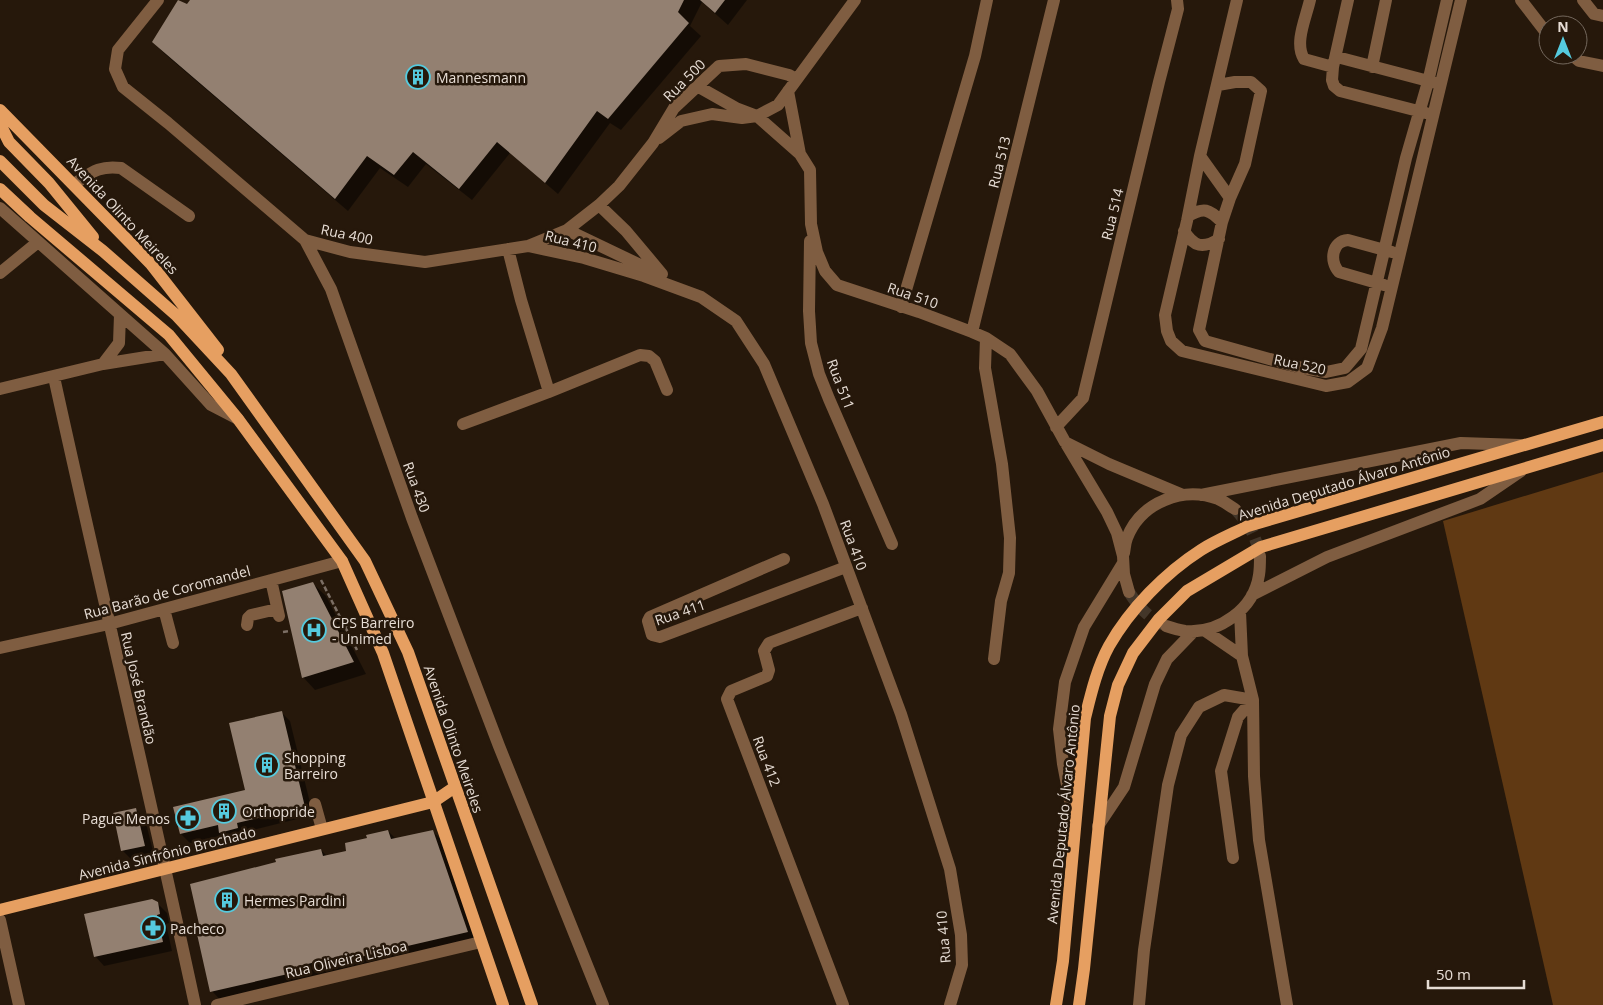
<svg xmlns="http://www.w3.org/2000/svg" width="1603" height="1005" viewBox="0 0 1603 1005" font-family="'Open Sans',sans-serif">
	<rect width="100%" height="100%" fill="#26180b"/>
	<path fill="#603913" d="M1603,472V1005H1553L1443,521Z"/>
	<path fill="#0007" d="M192,0H747L728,25L702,2L690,26L701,36L621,130L610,123L558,194L510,153L472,200L426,164L408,187L380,168L348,211L166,55L153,42Z
		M313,584L326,596L366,674L315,690L303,677Z
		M281,712L290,721L313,815L245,832L246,837L229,841L223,835L190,843L181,834L175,808L247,791Z
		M136,809L145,819L154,855L132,860L122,850Z
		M388,831L396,839L432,831L444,842L479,943L223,1003L212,991L203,934L321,850L328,857L348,852L368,839Z
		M157,903L167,913L169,923L166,924L172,951L104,966L95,956Z"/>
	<path fill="#938071" d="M178,0L187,4L190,0H684L678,12L689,23L608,119L597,111L545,183L497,142L459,189L413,152L394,175L367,156L335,199L152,42Z
		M700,0H725L715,13Z
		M313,582L354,662L302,678L282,591Z
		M282,711L305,807L237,823L238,828L219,833L218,825L180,834L173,807L245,790L229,723Z
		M136,808L145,846L121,851L113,813Z
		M388,830L391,839L433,830L468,932L347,960L346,955L323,960L300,966L301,971L210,992L197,934L201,933L190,884L276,862L275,859L321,849L323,856L346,851L345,843L367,838L366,835Z
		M152,899L158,902L160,914L157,915L163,942L94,957L84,914Z"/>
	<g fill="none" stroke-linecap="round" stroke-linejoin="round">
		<path stroke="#433629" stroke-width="12" stroke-dasharray="12 6" stroke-linecap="butt" d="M1235,509C1249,524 1256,536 1260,556
			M1129,592C1140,609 1148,617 1166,626"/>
		<path stroke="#7c6f65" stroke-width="2.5" stroke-dasharray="5 2.5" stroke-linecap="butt" d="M321,580L357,650
			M337,629L357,622
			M283,632L290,631"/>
		<path stroke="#7f5d41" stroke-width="12" d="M158,0L118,50L115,69L123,87L168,123L305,240L350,252L425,262L528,246L567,230L599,205L619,186L653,143L674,108L719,66L746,64L789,75L796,79
			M1237,0L1200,156L1187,221L1165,315L1167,331L1171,341L1182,351L1326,386L1348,382L1367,368L1382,328L1461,0
			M1310,0C1306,18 1294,43 1304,59L1333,67
			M1348,0L1333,67L1332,80L1334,86L1340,91L1426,113
			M1521,0L1548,35
			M1583,0L1594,14L1603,16
			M1572,55L1579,61L1603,66
			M1337,57L1436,83
			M1372,67L1386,0
			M1218,85L1235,82H1251L1261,91L1245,164L1230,198L1222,222L1199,330L1205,341L1302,368L1326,372L1345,368L1361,349L1406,158L1428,82L1447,0
			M697,86L736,108L757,116L800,154L810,170L811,224L817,252L825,271L837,285L919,312L972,332L986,338L1010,354L1037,391L1065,442L1107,512L1117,533L1123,556L1124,574L1129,592
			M788,91L800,154
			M659,138L681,121L712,114L742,118L757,116L778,105L855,0
			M1200,156L1230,198
			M74,184C91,173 99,165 121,168L189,216
			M599,205L626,231L662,274
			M0,208L165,354L211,405L238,419
			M1188,216C1204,207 1209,209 1222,222
			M567,230L655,272
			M1184,231C1194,247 1203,249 1219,239
			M305,240L331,289L412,518L499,746L603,1005
			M810,241L809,311L811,343L819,374L829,399L892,544
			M528,246L584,258L644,276L701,297L736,321L764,364L823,504L901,714L950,869L961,935L962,965L950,1005
			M508,249L521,300L549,392L640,355L649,356L655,361L667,390
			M0,273L38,242
			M1384,285L1339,272C1329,261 1332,241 1348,240L1392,252
			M901,307L975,56L987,0
			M972,332L1054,0
			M986,338L985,368L1002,464L1010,538L1009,573L1001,601L994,659
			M103,364L119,343L120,315
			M54,377C100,587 150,795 195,1005
			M0,389L103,364L165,354
			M463,424L549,392
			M1056,427L1083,398L1159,82L1178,9L1177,0
			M1065,442L1109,464L1183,495
			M1201,495L1461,443L1520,445
			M1124,553C1125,548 1125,543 1127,538C1141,502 1183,486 1218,499C1224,501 1229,506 1235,509
			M784,559L650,617L648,621L652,635L660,637L846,567
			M271,580L279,616
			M1252,595L1327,557L1480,499L1521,471
			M164,609L173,643
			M1240,612L1242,656L1253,700L1254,776L1259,840L1287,1005
			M247,625L248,618L251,615L277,609
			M1166,626C1172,628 1179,630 1185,631C1219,634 1254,609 1259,575C1260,569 1260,562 1260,556
			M1204,630L1242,656
			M0,648L109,624L342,561
			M315,804L322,829
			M1074,822L1063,764L1059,729L1065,682L1084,627L1123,563
			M1098,826L1124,787L1155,684L1167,659L1194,631
			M1233,858L1221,771L1238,717L1253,700
			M0,920L19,1005
			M217,1005L481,942
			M843,1005L727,699L731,691L767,676L769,670L764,651L769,643L862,608
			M1139,1005L1144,950L1168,785L1181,735L1199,707L1224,695L1253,700"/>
		<path stroke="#e69f61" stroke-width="12" d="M0,110L151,264L218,350
			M0,124L9,142L49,183L93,237
			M0,161L44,205L103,251L176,315L231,374L365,561L408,652L532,1005
			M0,189L30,217L169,335L238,419L342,561L383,653L503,1005
			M0,910L433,802L455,787
			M1056,1005L1063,961L1085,718C1091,694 1097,668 1109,646C1130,609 1165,573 1201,550C1215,541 1232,534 1248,526L1603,422
			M1079,1005L1084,969L1110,716L1118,685L1133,653L1159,619L1187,591L1261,547L1603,445"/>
	</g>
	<defs>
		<g id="building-ring" transform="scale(1.25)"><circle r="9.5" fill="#26180b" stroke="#55cade" stroke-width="1.5"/><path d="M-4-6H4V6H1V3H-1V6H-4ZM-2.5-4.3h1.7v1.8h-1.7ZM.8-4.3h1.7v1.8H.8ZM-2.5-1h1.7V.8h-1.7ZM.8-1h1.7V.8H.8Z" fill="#55cade"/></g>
		<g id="hospital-ring" transform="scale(1.25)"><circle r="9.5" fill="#26180b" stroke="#55cade" stroke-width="1.5"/><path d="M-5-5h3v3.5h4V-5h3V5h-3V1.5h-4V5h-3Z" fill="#55cade"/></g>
		<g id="pharmacy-ring" transform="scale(1.25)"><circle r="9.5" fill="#26180b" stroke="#55cade" stroke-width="1.5"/><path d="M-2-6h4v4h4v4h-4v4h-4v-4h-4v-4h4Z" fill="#55cade"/></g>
	</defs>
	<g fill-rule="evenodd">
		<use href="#building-ring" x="418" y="77"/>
		<use href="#hospital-ring" x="314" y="630"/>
		<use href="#building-ring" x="267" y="765"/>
		<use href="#building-ring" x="224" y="811"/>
		<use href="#pharmacy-ring" x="188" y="818"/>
		<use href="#building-ring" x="227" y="900"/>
		<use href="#pharmacy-ring" x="153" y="928"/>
	</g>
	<g text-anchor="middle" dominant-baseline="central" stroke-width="5" stroke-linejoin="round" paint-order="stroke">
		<g font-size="14" fill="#e7ddd5" stroke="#26180b" text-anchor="start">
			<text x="436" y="77">Mannesmann</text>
			<text x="332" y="622">CPS Barreiro<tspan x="332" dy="16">- Unimed</tspan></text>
			<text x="284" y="757">Shopping<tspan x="284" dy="16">Barreiro</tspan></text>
			<text x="242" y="811">Orthopride</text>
			<text x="170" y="818" text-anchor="end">Pague Menos</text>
			<text x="244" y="900">Hermes Pardini</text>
			<text x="170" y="928">Pacheco</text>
		</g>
		<g font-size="14" fill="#e7ddd5" stroke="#26180b">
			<text transform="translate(684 80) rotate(-45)">Rua 500</text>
			<text transform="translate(999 162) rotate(-76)">Rua 513</text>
			<text transform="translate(1112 214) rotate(-76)">Rua 514</text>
			<text transform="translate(123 215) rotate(47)">Avenida Olinto Meireles</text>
			<text transform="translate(347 234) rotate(12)">Rua 400</text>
			<text transform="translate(571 241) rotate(14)">Rua 410</text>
			<text transform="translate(913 295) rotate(19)">Rua 510</text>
			<text transform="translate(1300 364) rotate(12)">Rua 520</text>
			<text transform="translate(841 384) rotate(69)">Rua 511</text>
			<text transform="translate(1344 483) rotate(-17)">Avenida Deputado Álvaro Antônio</text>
			<text transform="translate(417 487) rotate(70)">Rua 430</text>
			<text transform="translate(854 545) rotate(70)">Rua 410</text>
			<text transform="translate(167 592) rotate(-15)">Rua Barão de Coromandel</text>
			<text transform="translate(680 612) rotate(-19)">Rua 411</text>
			<text transform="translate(139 688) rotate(77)">Rua José Brandão</text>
			<text transform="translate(454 739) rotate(71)">Avenida Olinto Meireles</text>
			<text transform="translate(767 761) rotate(69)">Rua 412</text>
			<text transform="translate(1063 814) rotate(-84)">Avenida Deputado Álvaro Antônio</text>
			<text transform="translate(167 853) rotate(-14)">Avenida Sinfrônio Brochado</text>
			<text transform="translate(943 937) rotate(-95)">Rua 410</text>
			<text transform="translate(346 959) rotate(-13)">Rua Oliveira Lisboa</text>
		</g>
	</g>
	<g transform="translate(1563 40)"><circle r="24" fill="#26180b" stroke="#73675c"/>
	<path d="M0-4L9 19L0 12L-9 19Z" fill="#55cade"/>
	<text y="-8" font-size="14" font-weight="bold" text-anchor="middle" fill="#e7ddd5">N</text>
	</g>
	<path d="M1428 980v8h96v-8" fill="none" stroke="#e7ddd5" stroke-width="2.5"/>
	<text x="1436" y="980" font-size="15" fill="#e7ddd5" stroke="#26180b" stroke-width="4" paint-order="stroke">50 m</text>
</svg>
